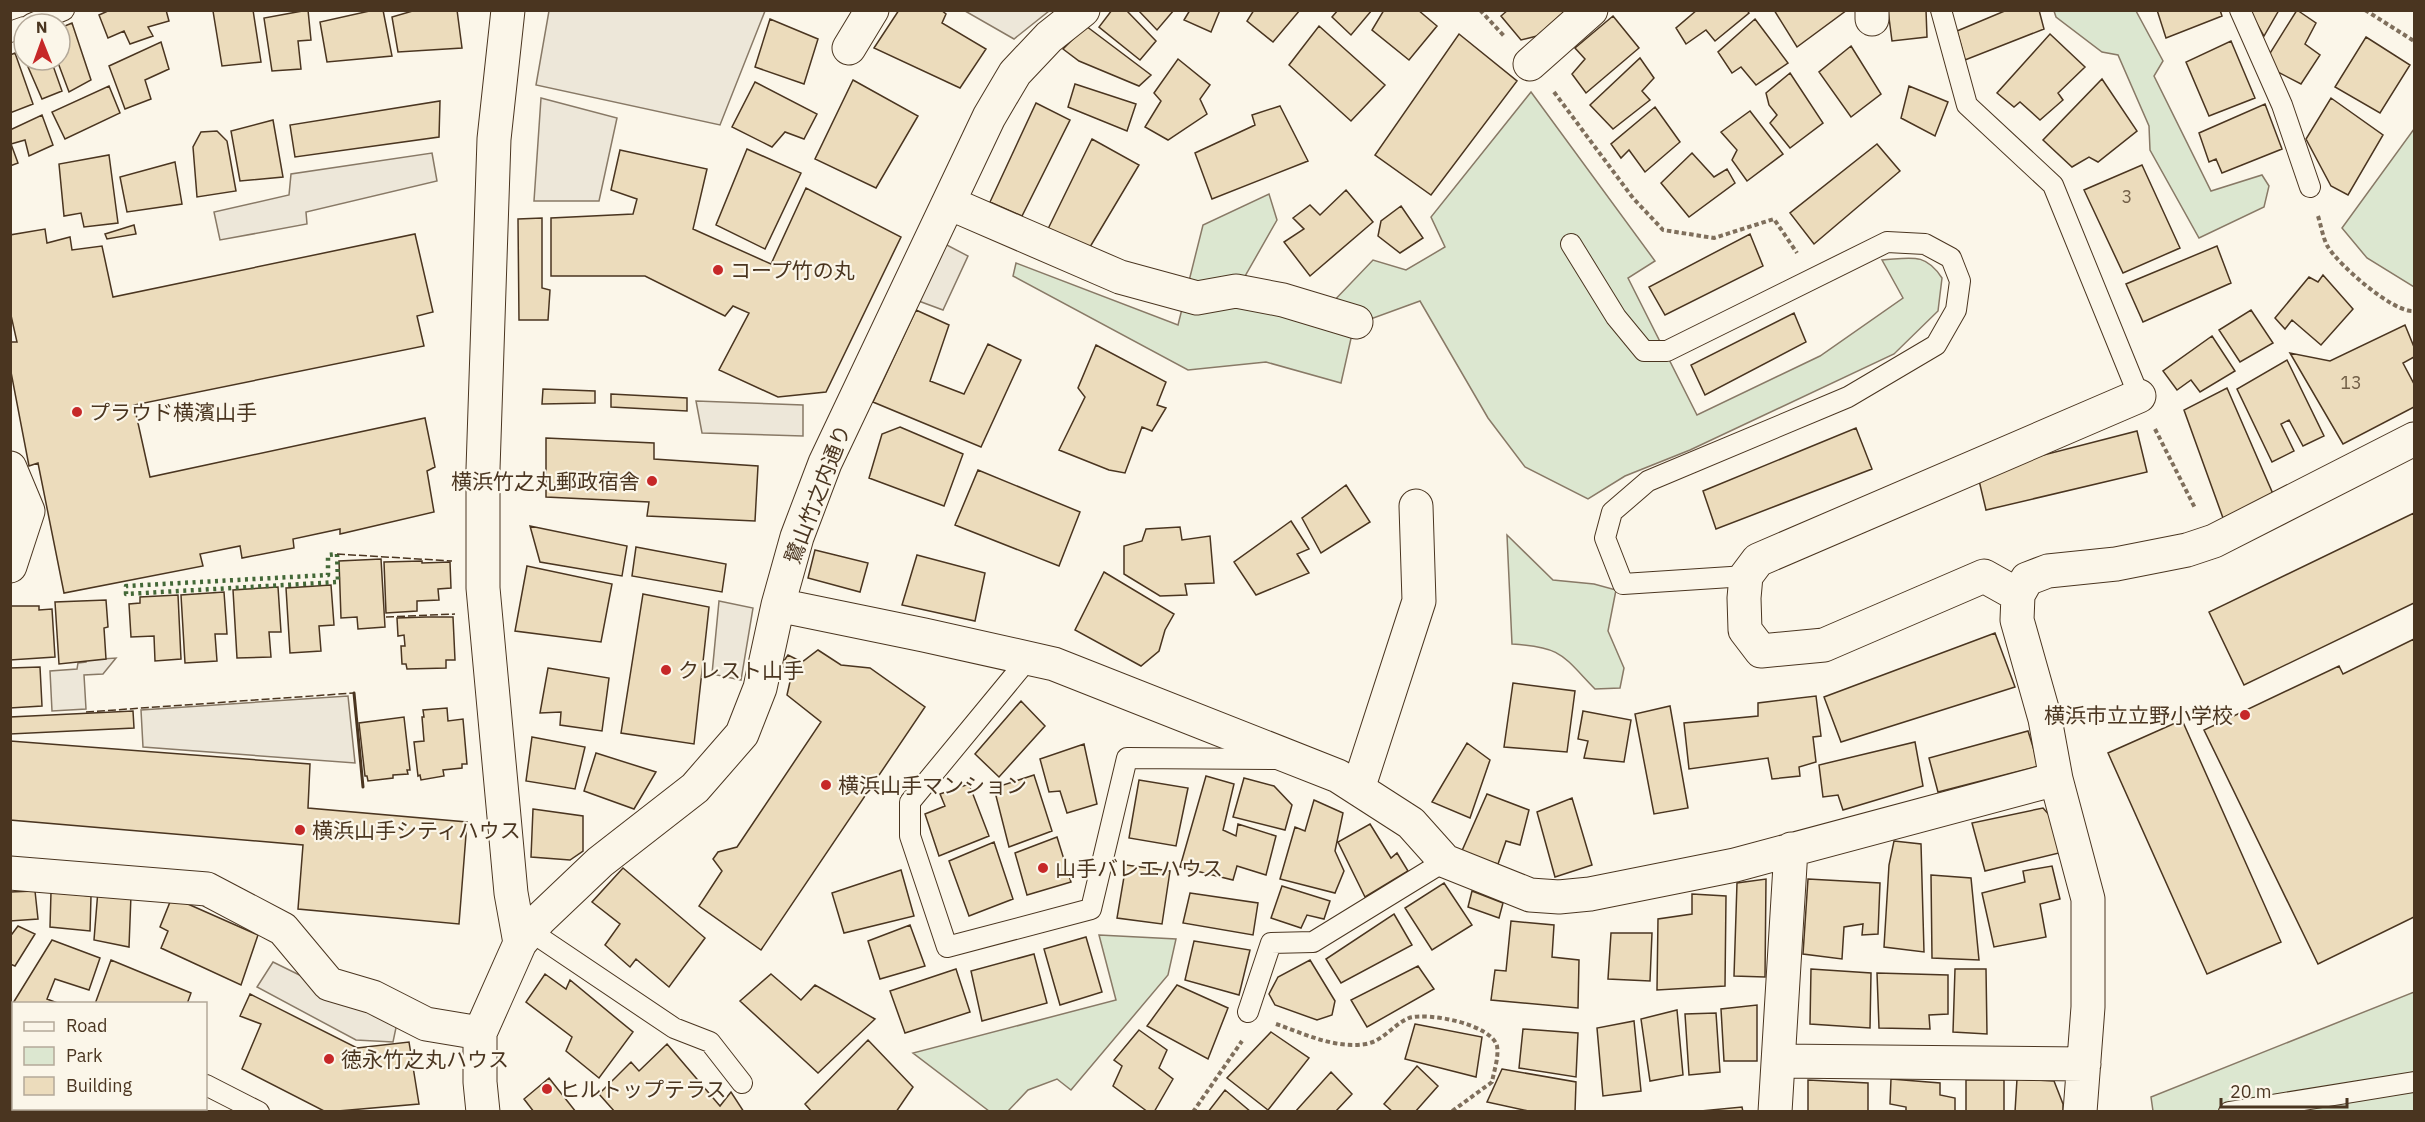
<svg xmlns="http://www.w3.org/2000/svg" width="2425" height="1122" viewBox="0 0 2425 1122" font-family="'IBM Plex Sans','Noto Sans JP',sans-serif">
	<rect width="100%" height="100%" fill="#fbf6e9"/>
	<path fill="#dce7d0" stroke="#887966" stroke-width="1.5" d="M2054,11H2136L2163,61L2154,76L2211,191L2262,175L2269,186L2264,207L2199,238L2150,150L2149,126L2118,55L2102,52L2056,17Z
		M1531,92L1655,261L1628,278L1697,415L1820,356L1903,298L1882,260C1911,258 1925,252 1942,278L1938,311L1894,354L1690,450L1625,476L1588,499L1525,467L1488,418L1420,301L1354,325L1341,383L1266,362L1188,370L1013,276L1016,263L1178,325L1203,225L1269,194L1277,220L1240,285L1329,306L1373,260L1406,270L1445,247L1431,217Z
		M2414,129V287L2367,258L2342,228Z
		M1507,535L1553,580L1594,584L1616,590L1608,631L1624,668L1620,688L1595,689C1562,655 1562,647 1512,644Z
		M1099,935L1176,939L1168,975L1071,1090L1057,1079L1028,1090L1008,1111H989L913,1053L1116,1000Z
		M2414,992V1111H2153L2151,1097Z"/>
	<path fill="#ede7d9" stroke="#887966" stroke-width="1.5" d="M549,11V10L765,11L720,125L536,85Z
		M965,11H1049L1014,39Z
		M541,98L617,118L599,201H534Z
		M432,153L437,181L306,212L307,224L220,240L214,212L289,195L291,174Z
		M943,243L968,256L943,310L916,300Z
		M696,401L803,405V436L702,433Z
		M719,601L753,608L741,680L712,674Z
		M116,658L103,674L84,675L86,709L52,711L50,671L77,669L78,663L86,662V660Z
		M348,696L355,763L143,747L141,710Z
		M273,962L397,1023L393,1042L356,1040L257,987Z"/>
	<path fill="#ecdcbc" stroke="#4a3520" stroke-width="1.5" d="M110,10H166L169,21L148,27L153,36L130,44L124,31L108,38L99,15Z
		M253,10L261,62L222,66L213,11Z
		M308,10L311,40L298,41L301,69L272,71L264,18Z
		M374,10H383L392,56L327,62L320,22Z
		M416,10H457L462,48L398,52L392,17Z
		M899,10H941L946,14L942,23L986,49L960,88L874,48Z
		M1112,10H1126L1156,41L1140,60L1099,27Z
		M1138,10H1174L1157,30Z
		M1190,10H1220L1211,32L1184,20Z
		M1254,10H1300L1273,42L1247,21Z
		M1338,10H1372L1351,35L1332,17Z
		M1384,10H1418L1437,26L1409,60L1372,30Z
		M1508,10H1566L1537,36L1521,40L1501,16Z
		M1697,10H1747L1749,13L1715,41L1706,30L1686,44L1676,28Z
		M1774,10H1847L1797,47Z
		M1888,10H1926L1927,37L1892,41Z
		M2007,10H2039L2044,29L1965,60L1957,31Z
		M2157,10H2220L2222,16L2166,38Z
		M2249,10H2279L2264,36Z
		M2297,10L2316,23L2305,44L2320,55L2301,84L2272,69L2267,58Z
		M1613,16L1639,48L1586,93L1572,74L1585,59L1575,48Z
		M770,19L818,39L804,84L755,67Z
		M1755,19L1788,63L1756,85L1741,67L1732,73L1718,52Z
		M72,23L91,80L69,92L57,60H60V28Z
		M1086,26L1151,75L1139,86L1079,61L1063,49Z
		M1319,26L1385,85L1351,121L1289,65Z
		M1459,34L1517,81L1431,195L1375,155Z
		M2050,34L2085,67L2058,93L2063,100L2040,120L2020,102L2014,107L1997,93Z
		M2366,37L2410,65L2380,113L2335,87Z
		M2231,41L2255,98L2209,116L2186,62Z
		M161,42L169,69L145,80L151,99L125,109L109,66Z
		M1851,46L1881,94L1851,117L1819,72Z
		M15,53L33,104L10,113V55Z
		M1640,58L1654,78L1642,91L1650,100L1613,129L1590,105Z
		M1178,59L1210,85L1200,99L1207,114L1168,140L1145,127L1161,101L1154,93Z
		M25,60H51L62,91L42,99Z
		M1790,73L1823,123L1790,148L1770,123L1777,115L1769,105L1766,93Z
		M2102,79L2137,131L2098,162L2089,157L2072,167L2043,140Z
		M853,80L918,116L876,188L815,159Z
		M755,82L817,114L804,139L785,132L772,147L732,127Z
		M1075,84L1136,104L1127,131L1068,107Z
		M109,86L120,113L65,139L52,112Z
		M1909,86L1948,102L1935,136L1901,118Z
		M2331,98L2383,135L2348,195L2331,186L2306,139Z
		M440,101L439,137L295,157L290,125Z
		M1036,103L1070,120L1022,216L990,202Z
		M2265,104L2282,149L2222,173L2216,159L2209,162L2199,133Z
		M1280,106L1308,161L1212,199L1195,153L1255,125L1252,115Z
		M1655,107L1680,142L1645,172L1629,150L1621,158L1611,144Z
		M1750,111L1783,154L1747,181L1732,160L1737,150L1721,132Z
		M42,115L53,145L29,156L25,140L11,144L18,163L10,166V130Z
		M273,120L283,177L240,181L231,131Z
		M217,131L227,141L236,191L197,197L193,147L201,132Z
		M1092,139L1139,165L1087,252L1045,235Z
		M1877,144L1900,171L1814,244L1790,213Z
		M747,149L801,173L765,249L716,225Z
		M620,150L707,169L693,229L771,264L806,188L901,237L826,392L778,397L719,370L749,313L733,306L725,316L645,276H551V218L633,214L637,199L611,190Z
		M1692,153L1714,177L1727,169L1735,183L1689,217L1661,183Z
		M109,155L118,223L84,227L81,213L64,216L59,164Z
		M175,162L182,204L127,212L120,177Z
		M2142,165L2180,248L2123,273L2084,190Z
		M1346,190L1373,222L1310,276L1284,242L1304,229L1293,218L1310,205L1320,215Z
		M1401,206L1423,238L1400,253L1378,236L1381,221Z
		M542,218V288L550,290L548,320H519L518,219Z
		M134,225L136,234L107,239L105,234Z
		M45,229L47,243L70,237L72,250L102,246L113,297L415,234L433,312L417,316L424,346L134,405L150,477L425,418L435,467L427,471L434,512L340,534V529L293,539L294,548L242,558L240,546L200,554L203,566L64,593L38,463L29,466L10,367V342H17L10,311V235Z
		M1750,234L1763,266L1665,315L1649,287Z
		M2217,246L2231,283L2143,322L2126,284Z
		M2323,275L2353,309L2321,345L2292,320L2285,329L2275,318L2309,277L2318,282Z
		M916,310L949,325L930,381L964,394L988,344L1021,360L981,447L873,402Z
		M2251,310L2273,343L2240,362L2219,330Z
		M1794,313L1806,342L1705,395L1691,365Z
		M2405,325L2414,347V357L2403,363L2414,384V407L2343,444L2290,353L2330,361Z
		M2212,336L2235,371L2200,392L2191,380L2177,390L2163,371Z
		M1096,345L1166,382L1157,405L1166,408L1152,431L1142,427L1125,473L1109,470L1059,450L1085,397L1078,388Z
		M2287,360L2324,436L2303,446L2289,420L2281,424L2294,451L2272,462L2237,389Z
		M2227,388L2273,494L2223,518L2184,410Z
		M543,389L595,391V403L542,404Z
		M611,394L687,398V411L611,407Z
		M900,427L963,454L944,506L869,478L882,434Z
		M1856,428L1872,469L1716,529L1703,491Z
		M2137,431L2147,472L1986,510L1977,472Z
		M546,438L654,443V459L758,466L755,521L647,516L649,502L546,497Z
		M978,470L1080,512L1059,566L955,525Z
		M1346,485L1370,522L1321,553L1302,518Z
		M2414,513V603L2244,685L2209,612Z
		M1291,521L1309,549L1297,554L1309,573L1256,595L1234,562Z
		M530,526L627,546L622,576L540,562Z
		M1180,527L1182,540L1210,536L1214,583L1185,584L1187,595L1160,596L1124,574V546L1142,541L1146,529Z
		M636,547L726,564L722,592L632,576Z
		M815,550L868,563L860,592L808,578Z
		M917,555L985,573L975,621L902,605Z
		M381,559L385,627L358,629L357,617L341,618L339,561Z
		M422,561V563L450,562L451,588L438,589L439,600L417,601V611L386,613L384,562Z
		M527,566L612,584L601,642L515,631Z
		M1104,572L1174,614L1165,630L1159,651L1141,666L1075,630Z
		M331,585L334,625L319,626L321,651L290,653L286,588Z
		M278,587L281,632H269L271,657L237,658L233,590Z
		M224,592L227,634H215L217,661L185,663L181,595Z
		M643,594L709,607L694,744L621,733Z
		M178,595L181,659L155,661L154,636L131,637L129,604L140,603V597Z
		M106,600L108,627L104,628L106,659L59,664L55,602Z
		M10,606H39V610L52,609L55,657L10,660Z
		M426,617H453L455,660H446V668L407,669L406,664H402L401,646H405L404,635L398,636L397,618Z
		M1995,633L2015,687L1841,742L1824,697Z
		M2414,639V917L2318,964L2204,730L2339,666L2343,674Z
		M818,650L841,665L870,668L925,707L761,950L699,906L722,871L713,859L718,852L737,847L821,722L787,695L792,673L781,665L788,655L802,662Z
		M40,667L42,706L10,708V668Z
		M548,668L609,678L602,731L560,725L561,712L540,713Z
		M1513,683L1575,691L1567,752L1504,747Z
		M1816,696L1821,736L1813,737L1816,762L1799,767L1800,776L1772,779L1768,758L1689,769L1684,723L1758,716V703Z
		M1021,701L1045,726L999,777L975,754Z
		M1670,706L1688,808L1654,814L1635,714Z
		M447,708L448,721L463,719L467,764H462V768L443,770L444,776L421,780L420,775L418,776L414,742L424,741L422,717H424L423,710Z
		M133,711L134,728L10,734V717Z
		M1583,711L1631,720L1624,762L1584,758L1588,741L1578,739Z
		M404,717L410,770H407L408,774L393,775V778L368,781L367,776H365L359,723Z
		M2182,720L2281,942L2207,974L2108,753Z
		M2028,731L2039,766L1938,792L1929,758Z
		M532,737L585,747L575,789L526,781Z
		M10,741L310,764L308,808L467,822L459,924L298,909L303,845L10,820Z
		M1915,742L1923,786L1843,810L1838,795L1823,797L1819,765Z
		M1467,743L1490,760L1470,818L1432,802Z
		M1084,744L1097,804L1067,813L1060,791L1049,792L1040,759Z
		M596,753L656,772L634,809L584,791Z
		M1034,775L1052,831L1009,847L994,788Z
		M1206,776L1234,784L1223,830L1236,836L1238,824L1276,836L1266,875L1237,866L1233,880L1180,867Z
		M1244,778L1274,786L1292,805L1285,830L1233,817Z
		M1139,780L1188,788L1176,846L1129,838Z
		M969,784L989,836L939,856L925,814L945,806L940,794Z
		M1487,794L1529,810L1520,845L1506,841L1498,864L1461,853Z
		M1572,798L1592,865L1555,877L1537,812Z
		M1314,800L1343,813L1335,851L1344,871L1335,893L1280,879L1295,827L1305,831Z
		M2043,808L2051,817L2059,853L1985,871L1972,823Z
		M533,809L583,816V851L570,860L531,857Z
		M1370,824L1391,858L1397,853L1408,871L1365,897L1338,842Z
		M1057,837L1071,882L1027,895L1015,853Z
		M1894,841L1921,844L1924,952L1884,947L1889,865Z
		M994,842L1013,899L969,916L949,861Z
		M1126,865L1170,871L1162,924L1117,918Z
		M2052,866L2060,899L2040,904L2046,937L1994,947L1982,893L2025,882L2023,871Z
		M623,868L705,938L669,987L636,959L630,967L605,945L620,924L592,902Z
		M901,870L914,916L844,933L832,893Z
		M1931,875L1971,878L1979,960L1932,958Z
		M1766,879L1765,977L1734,976L1737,883Z
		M1808,879L1880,883L1878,934L1862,935L1863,924L1844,927L1842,959L1803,954Z
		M1444,883L1472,925L1432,950L1405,908Z
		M1282,886L1330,901L1324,919L1307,915L1301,928L1271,918Z
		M98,890L131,895L129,947L94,940Z
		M35,891L38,919L10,921V892Z
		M1472,891L1503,903L1499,918L1468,907Z
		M51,892L91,896L90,931L50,927Z
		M1190,893L1258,903L1253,935L1183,923Z
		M1692,894L1726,896L1725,986L1657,990L1658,919L1692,914Z
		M172,897L258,935L241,985L161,948L168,931L160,927Z
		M1394,914L1412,945L1341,983L1326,959Z
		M1511,921L1554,925L1552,957L1579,960L1578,1008L1491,1000L1495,970L1506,971Z
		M910,925L925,966L880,979L868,941Z
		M18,926L35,934L15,966L10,964V933L12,934Z
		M1611,933H1652L1650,981L1608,979Z
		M1086,937L1102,992L1060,1005L1044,949Z
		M52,940L100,958L89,990L55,979L47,999L60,1004H14V1010L10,1008Z
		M1194,941L1250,950L1239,995L1185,980Z
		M1034,954L1047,1003L982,1021L971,971Z
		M111,960L191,993L187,1004H95Z
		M1310,960L1335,1001L1332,1015L1317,1020L1275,1005L1269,994L1278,977Z
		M1418,966L1434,989L1367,1027L1351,1000Z
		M956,969L970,1012L905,1033L890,991Z
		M1811,969L1871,973L1870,1028L1810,1024Z
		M1955,969H1986L1987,1034L1953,1032Z
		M1877,973L1948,975V1014L1929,1015L1930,1029L1879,1028Z
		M545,974L566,989L570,980L633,1032L599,1078L566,1051L572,1037L526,1002Z
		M771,974L801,1000L815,985L875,1019L818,1073L740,1001Z
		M1177,985L1228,1008L1208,1059L1147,1026Z
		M250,994L357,1048L409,1042L419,1104L326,1112L242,1069L261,1024L240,1016Z
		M1757,1005V1061H1724L1721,1009Z
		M1677,1010L1683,1075L1650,1081L1641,1019Z
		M1716,1013L1720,1072L1689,1075L1685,1014Z
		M1634,1021L1641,1091L1603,1096L1597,1028Z
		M10,1023L14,1025V1073L10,1071Z
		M1415,1024L1482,1037L1476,1077L1405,1059Z
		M1523,1029L1578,1033L1576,1077L1519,1068Z
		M1139,1030L1167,1050L1159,1068L1173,1079L1154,1112H1148L1113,1086L1122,1066L1114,1060Z
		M1271,1032L1309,1058L1268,1110L1227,1078Z
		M868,1040L913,1087L896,1112H812L805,1104Z
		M667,1044L720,1106L731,1092L744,1112H615L599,1094L631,1062L639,1071Z
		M1417,1066L1438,1086L1415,1112H1393L1384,1104Z
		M1502,1069L1576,1082L1575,1112H1533L1487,1102Z
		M1331,1072L1352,1094L1335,1112H1295Z
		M549,1078L576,1112H534L524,1099Z
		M1891,1079L1940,1083V1095L1955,1098V1112H1906V1107L1890,1104Z
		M2017,1079L2054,1081L2063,1104V1112H2015Z
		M1808,1080L1868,1083V1112H1808Z
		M1966,1080H2004V1112H1966Z
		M1225,1090L1251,1112H1208Z
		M1742,1107L1743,1112H1690Z"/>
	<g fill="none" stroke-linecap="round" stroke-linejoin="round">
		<g stroke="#4a3520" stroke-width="22">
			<path id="lane" d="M1941,10L1967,105L2053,185L2139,396
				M2240,10L2282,105L2310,187
				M31,24L64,10
				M10,32L24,27
				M1571,244L1616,317L1644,351H1667L1887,242L1925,244L1951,258L1960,281L1956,310L1936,345L1848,397L1648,481L1612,512L1605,538L1623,584L1746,576
				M1028,659L910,802V836L947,947L1091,909L1127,758L1275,759
				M530,931L674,1028L710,1042L742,1083
				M1248,1012L1271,943L1313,942L1445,861
				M206,1085L259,1112
				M143,1112L145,1108
				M2229,1112L2414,1082"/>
		</g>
		<g stroke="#4a3520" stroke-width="35">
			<path id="street" d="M1872,10V19
				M849,48L872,10
				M1530,64L1591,10
				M949,203L1120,277L1197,298L1236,291L1283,300L1356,322
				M10,468L28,511L10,566
				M2018,595L1984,576L1824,645L1761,651L1745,630L1744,598L1746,576L1758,560L2139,396
				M778,605L924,635L1054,664L1338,776L1411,823L1445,861L1530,895L1559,897L1590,894L1735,865L2056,779
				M1358,789L1419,601L1416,506
				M10,873L207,889L283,929L329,984L373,997L426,1024L480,1033
				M520,943L540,919L600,862L695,788L742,734L760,688L778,605L797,537L825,463L989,117L1015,73L1049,37L1083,10
				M1779,1061L2084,1064
				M483,1112L480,1082V1033L520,943L511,893L483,588V469L494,139L508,10
				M1775,1112L1791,849
				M2080,1112L2088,1007V899L2056,779L2045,719L2017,620L2018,595L2027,579L2048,571L2116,564L2187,550L2214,541L2414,439"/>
		</g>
		<path stroke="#7f6f5c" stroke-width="4" stroke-dasharray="4.5 3" stroke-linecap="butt" d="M1480,10L1505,37
			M2365,10L2414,41
			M1554,92L1633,198L1663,230L1714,238L1774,219L1797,253
			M2318,216C2321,225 2323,239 2328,247C2339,265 2393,313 2414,311
			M2155,429L2195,508
			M1276,1024C1305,1034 1335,1049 1366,1044C1383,1041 1394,1024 1409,1018C1428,1012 1491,1024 1497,1046C1499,1057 1494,1071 1492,1082L1451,1112
			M1193,1112L1242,1041"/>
		<use href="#lane" stroke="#fbf6e9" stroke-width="20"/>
		<use href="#street" stroke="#fbf6e9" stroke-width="33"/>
		<path stroke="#436837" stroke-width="4.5" stroke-dasharray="3 4.5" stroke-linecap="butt" d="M337,554L338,582L126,594V586L328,575V555Z"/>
		<path stroke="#4a3520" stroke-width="1.5" stroke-dasharray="8 3" stroke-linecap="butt" d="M337,554L452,561
			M386,617L455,614
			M86,712L354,693"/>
		<path stroke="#4a3520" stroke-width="3" d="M354,693L363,787"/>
	</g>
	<g fill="#c62828" stroke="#fbf6e9" stroke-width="2">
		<circle cx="718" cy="270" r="6"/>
		<circle cx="77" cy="412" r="6"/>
		<circle cx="652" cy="481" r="6"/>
		<circle cx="666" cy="670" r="6"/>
		<circle cx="2245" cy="715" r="6"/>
		<circle cx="826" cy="785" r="6"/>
		<circle cx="300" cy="830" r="6"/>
		<circle cx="1043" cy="868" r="6"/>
		<circle cx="329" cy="1059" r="6"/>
		<circle cx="547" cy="1089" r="6"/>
	</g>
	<g text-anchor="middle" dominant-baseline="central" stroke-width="4.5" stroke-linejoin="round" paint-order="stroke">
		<g font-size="18" fill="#725f47">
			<text x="2127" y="196">3</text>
			<text x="2351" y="382">13</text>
		</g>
		<g font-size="21" fill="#4a3520" stroke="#fbf6e9" text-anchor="start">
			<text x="730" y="270">コープ竹の丸</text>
			<text x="89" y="412">プラウド横濱山手</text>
			<text x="640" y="481" text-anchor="end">横浜竹之丸郵政宿舎</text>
			<text x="678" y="670">クレスト山手</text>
			<text x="2233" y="715" text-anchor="end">横浜市立立野小学校</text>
			<text x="838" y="785">横浜山手マンション</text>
			<text x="312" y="830">横浜山手シティハウス</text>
			<text x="1055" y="868">山手バレエハウス</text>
			<text x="341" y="1059">徳永竹之丸ハウス</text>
			<text x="559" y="1089">ヒルトップテラス</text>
		</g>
		<g font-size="21" fill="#4a3520" stroke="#fbf6e9">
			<text transform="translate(817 494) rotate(-69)">鷺山竹之内通り</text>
		</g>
	</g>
	<rect width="2425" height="1122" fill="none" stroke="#4a3520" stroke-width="24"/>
	<rect x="12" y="1002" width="195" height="108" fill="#fbf6e9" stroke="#b4a999" stroke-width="1.5"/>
	<rect x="24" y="1022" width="30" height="9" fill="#fbf6e9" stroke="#b4a999" stroke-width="1.5"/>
	<text x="66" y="1032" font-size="18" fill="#4a3520">Road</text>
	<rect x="24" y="1047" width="30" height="18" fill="#dce7d0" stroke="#b4a999" stroke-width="1.5"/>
	<text x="66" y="1062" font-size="18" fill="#4a3520">Park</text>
	<rect x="24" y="1077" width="30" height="18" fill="#ecdcbc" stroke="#b4a999" stroke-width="1.5"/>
	<text x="66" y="1092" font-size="18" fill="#4a3520">Building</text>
	<g transform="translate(42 42) rotate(359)"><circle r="28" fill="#fbf6e9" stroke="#b4a999" stroke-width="1.5"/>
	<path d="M0-4.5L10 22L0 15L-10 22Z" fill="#c62828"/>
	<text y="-9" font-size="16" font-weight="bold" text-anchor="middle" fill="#4a3520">N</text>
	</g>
	<path d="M2221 1098v9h126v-9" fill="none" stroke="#4a3520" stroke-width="3"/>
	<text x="2230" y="1098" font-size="18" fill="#4a3520" stroke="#fbf6e9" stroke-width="4.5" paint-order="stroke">20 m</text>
</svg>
